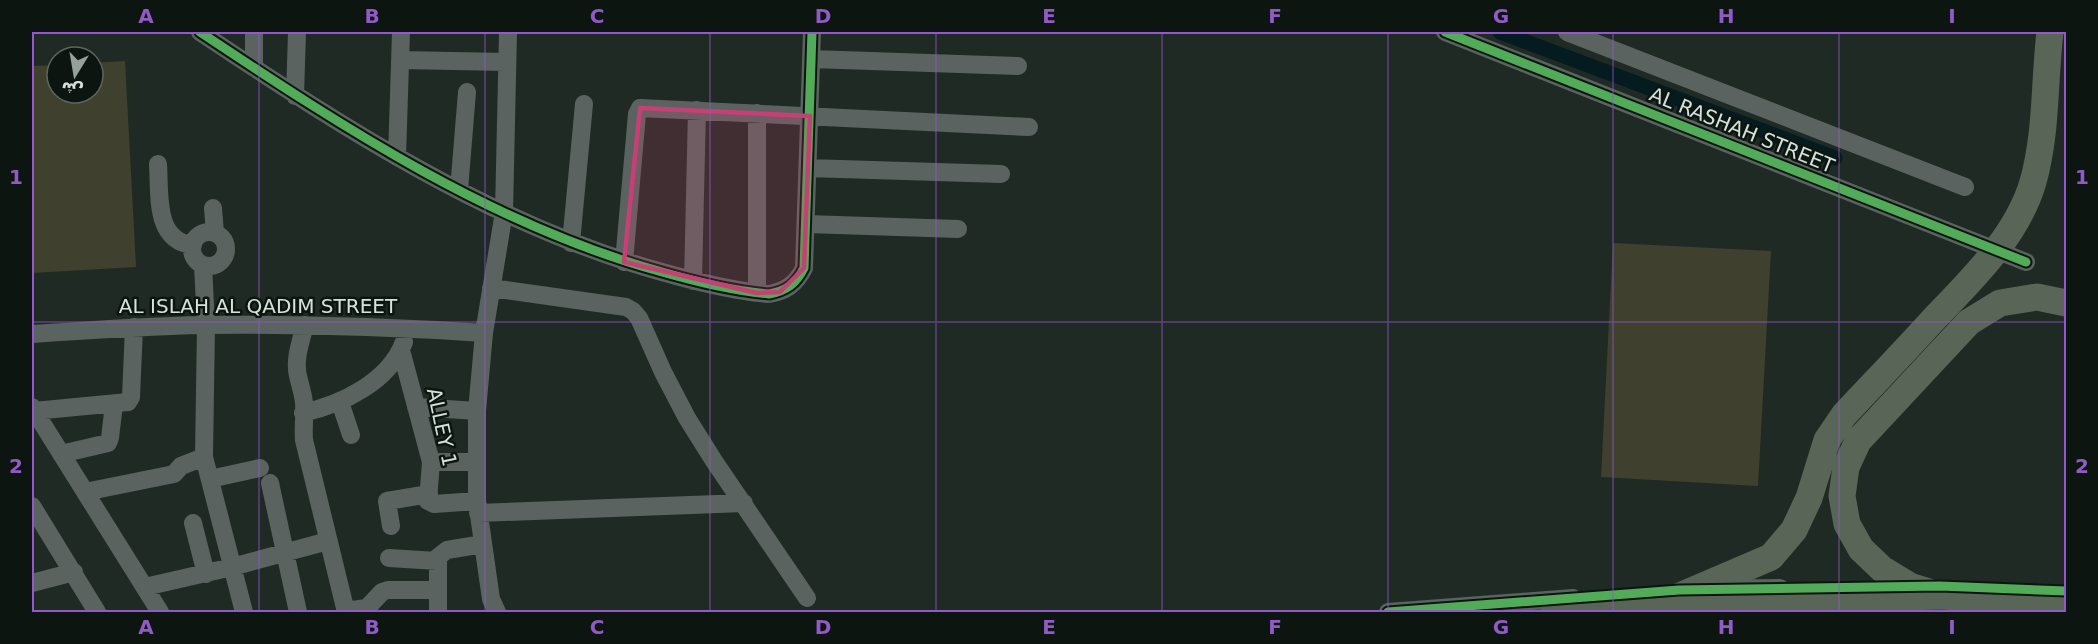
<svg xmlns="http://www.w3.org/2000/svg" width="2098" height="644" viewBox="0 0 2098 644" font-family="'DejaVu Sans',Cairo,sans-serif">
	<rect width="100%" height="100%" fill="#1f2a24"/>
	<path fill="#40402f" d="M125,61L136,267L32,273V66L57,65V93H93V63Z
		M1613,243L1771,251L1758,486L1601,477Z"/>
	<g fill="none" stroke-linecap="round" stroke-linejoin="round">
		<path stroke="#041b20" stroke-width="15" d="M1500,32L1835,158"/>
		<path stroke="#5a635f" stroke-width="18" d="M200,32C344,128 494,226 662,272C697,282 733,291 769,294C786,291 796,284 804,268L812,32
			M254,32V68
			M1445,32L2026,262
			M1567,32L1965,187
			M812,59L1018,66
			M400,60L507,62
			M295,96L297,32
			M397,157L401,32
			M158,164C160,194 154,241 193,245
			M808,168L1001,174
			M459,190L467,92
			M213,208L215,233
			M807,224L958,229
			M192 249a17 17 0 1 1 34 0a17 17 0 1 1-34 0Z
			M571,243L584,104
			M624,262L637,114L640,108L1029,127
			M203,265L206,325L204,457L244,612
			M693,281L697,110
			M491,288L626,307L633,311L639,318L663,372L687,418L714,461L807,598
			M757,293V113
			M305,325C301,341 294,359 298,376C300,385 303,393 304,403C305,415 303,427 304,440L346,612
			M32,334C89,330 147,326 205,325C298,324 391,327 484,333
			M401,350L431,462L428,501L434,504L477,501
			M340,402L351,435
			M32,407L160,612
			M416,407L477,411
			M34,411L128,402L131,397L134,327
			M303,413C342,404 389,382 404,342
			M61,454L108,443L110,438L114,404
			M431,462H475
			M210,479L260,468
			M270,483L298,612
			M85,492L174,474L181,466L204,457
			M32,506L97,612
			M478,513L744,503
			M193,523L206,574
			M391,526L387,501L429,494
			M389,558L437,561
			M32,583L74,572
			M145,587L232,567L328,541
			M1708,589L1780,588
			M345,611L367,608L382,592L388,590H437
			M438,612V557L447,550L483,544
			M497,612L491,599L477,501V411L484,333L504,212L508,32
			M1388,612L1573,598"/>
		<path stroke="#596657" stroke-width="27" d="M1929,592L1910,586L1882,569L1861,549L1847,524L1842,496L1846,467L1858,441L1969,322L2000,303L2037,297L2066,303
			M1659,605L1771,557L1794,530L1809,498L1827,440L1844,415C1873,384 1903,353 1932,321C1970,281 2017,237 2033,182C2047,132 2044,82 2050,32
			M1554,612L1659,605L1939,596L2066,602"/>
		<g stroke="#0c1510" stroke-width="13">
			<path id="cycleway" d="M200,32C344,128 494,226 662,272C697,282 733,291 769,294C786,291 796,284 804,268L812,32
				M1445,32L2026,262
				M1388,612L1679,590L1940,586L2066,591"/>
		</g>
		<use href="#cycleway" stroke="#51ab58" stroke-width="9"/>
	</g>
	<path fill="#c64075" fill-opacity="0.2" stroke="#c64075" stroke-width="4.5" stroke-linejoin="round" d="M640,108L810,116L804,268L780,292L757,293L624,262Z"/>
	<path fill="none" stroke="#925ac6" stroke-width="1.5" stroke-opacity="0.55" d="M259,32V612M485,32V612M710,32V612M936,32V612M1162,32V612M1388,32V612M1613,32V612M1839,32V612M32,322H2066"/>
	<g text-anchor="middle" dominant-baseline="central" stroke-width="5" stroke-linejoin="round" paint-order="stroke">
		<g font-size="20" fill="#d5e2db" stroke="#0c1510">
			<text transform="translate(1742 130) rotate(22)">AL RASHAH STREET</text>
			<text x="258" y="306">AL ISLAH AL QADIM STREET</text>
			<text transform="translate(442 427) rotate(78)">ALLEY 1</text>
		</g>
	</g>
	<rect width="2098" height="644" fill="none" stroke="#0c1510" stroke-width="66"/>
	<g transform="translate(75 75) rotate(191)"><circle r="28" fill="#0c1510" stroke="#5c6761" stroke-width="1.5"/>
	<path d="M0-4.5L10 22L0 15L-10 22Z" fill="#95a29b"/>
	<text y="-9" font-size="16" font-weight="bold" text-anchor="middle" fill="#d5e2db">ش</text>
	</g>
	<rect x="33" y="33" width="2032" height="578" fill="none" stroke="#925ac6" stroke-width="2"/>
	<g font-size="20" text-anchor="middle" font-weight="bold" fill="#925ac6">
		<text x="146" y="23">A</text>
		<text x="372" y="23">B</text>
		<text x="597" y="23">C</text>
		<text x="823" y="23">D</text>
		<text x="1049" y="23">E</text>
		<text x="1275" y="23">F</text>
		<text x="1501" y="23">G</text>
		<text x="1726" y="23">H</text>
		<text x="1952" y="23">I</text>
		<text x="16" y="184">1</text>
		<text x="2082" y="184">1</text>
		<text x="16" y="473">2</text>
		<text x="2082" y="473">2</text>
		<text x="146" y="634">A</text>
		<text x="372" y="634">B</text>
		<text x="597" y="634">C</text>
		<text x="823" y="634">D</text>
		<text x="1049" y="634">E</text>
		<text x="1275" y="634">F</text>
		<text x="1501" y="634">G</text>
		<text x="1726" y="634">H</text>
		<text x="1952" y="634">I</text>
	</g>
</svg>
